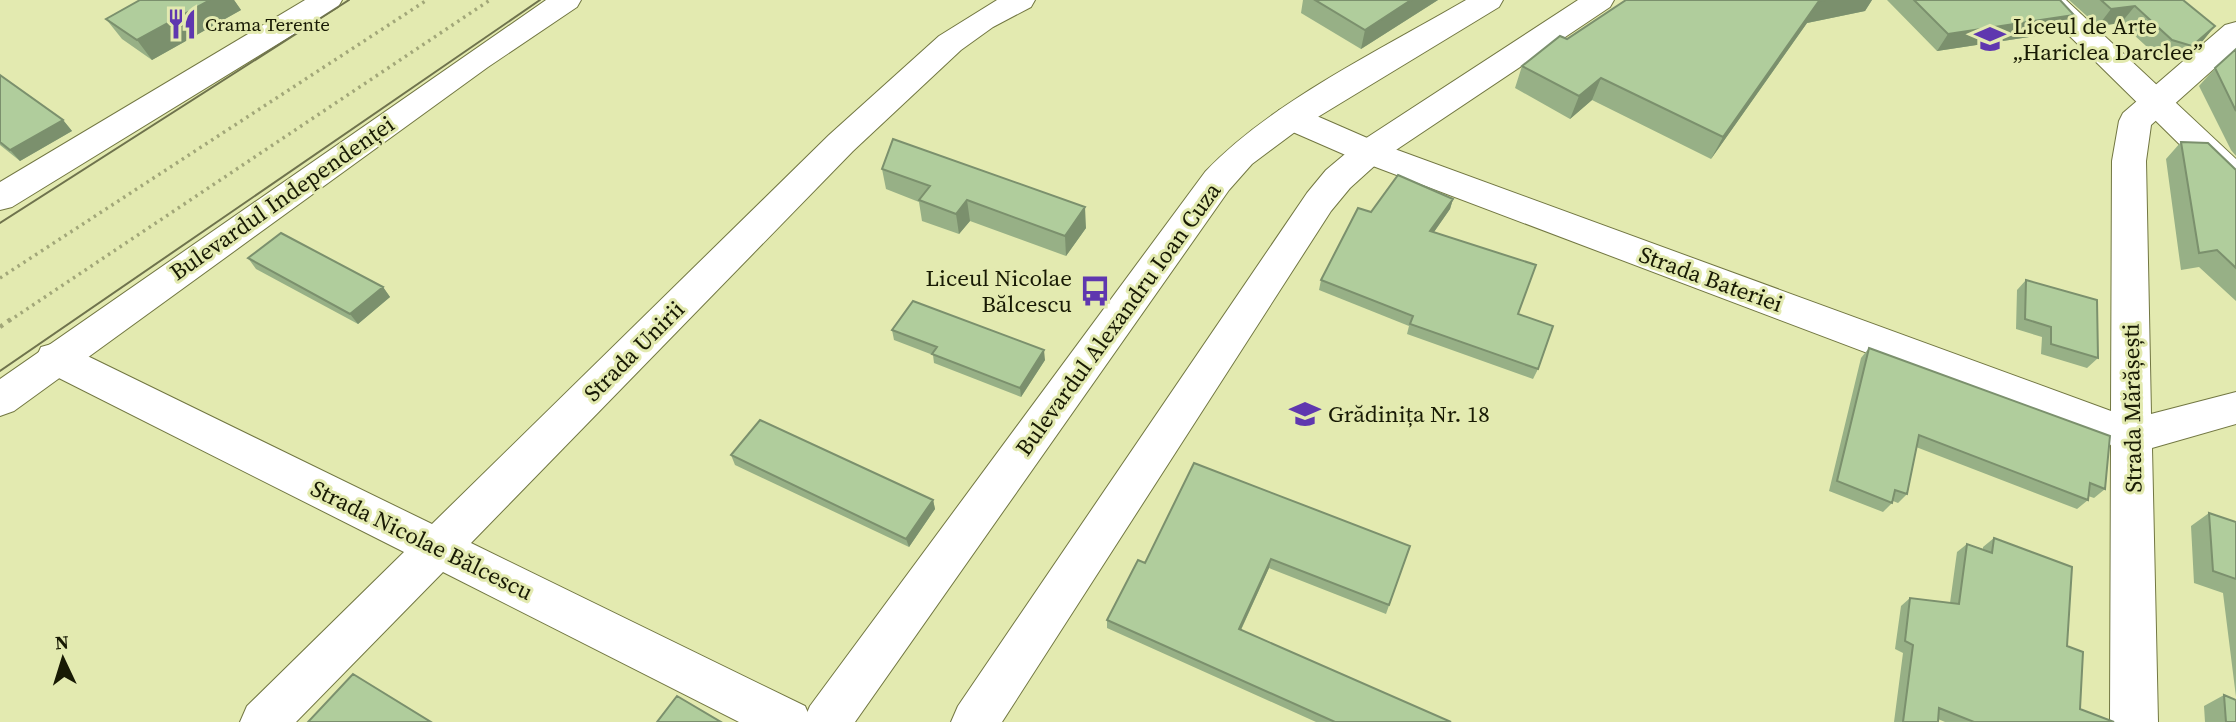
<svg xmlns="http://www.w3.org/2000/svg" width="2236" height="722" viewBox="0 0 2236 722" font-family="'Source Serif 4',serif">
	<rect width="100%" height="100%" fill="#e3eab0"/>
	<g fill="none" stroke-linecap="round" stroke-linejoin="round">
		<g stroke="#727742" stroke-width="2">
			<path id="street" d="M997,0H1035L1031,7L993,27L961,50L853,151L471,543L805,706L812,722H739L443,572L296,722H240L247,706L404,552L41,369L36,358L41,347L55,343L69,347L432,524L829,135L939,36Z
				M2236,22V49L2151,125L2146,161L2151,414L2236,392V424L2152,448L2158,722H2110L2111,445L1357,160L1279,126L1275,118L1279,110L1291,107L1303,110L1381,144L2111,411L2112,161L2119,121L2123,113L2225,25Z"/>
		</g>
		<g stroke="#727742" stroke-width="2">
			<path id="primary" d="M305,0H342L338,7L12,207L0,210V182Z
				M546,0H581L577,7L488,67L14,411L0,416V379Z
				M1466,0H1503L1499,7L1303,126L1252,164L1229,190L855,722H803L810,706L1205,172C1271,102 1382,49 1466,0Z
				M1578,0H1614L1610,7L1381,160L1350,188L1331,211L1002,722H951L958,706L1307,193L1326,170L1357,144Z
				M2033,0H2066L2236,159V191L2224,188Z"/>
		</g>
		<path stroke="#a2a779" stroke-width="3.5" stroke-dasharray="2.5 4.5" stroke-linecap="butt" d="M0,278L427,0
			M9,321L490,0"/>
		<path stroke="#a2a779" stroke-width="4.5" stroke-dasharray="3.5 6" stroke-linecap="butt" d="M0,327L11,319"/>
		<use href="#street" fill="#fff" fill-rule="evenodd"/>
		<use href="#primary" fill="#fff" fill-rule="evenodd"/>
		<path stroke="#6f734d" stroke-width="2" d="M0,223L349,0
			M0,371L540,0"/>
	</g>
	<path fill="#97b086" d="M140,0H234L241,10L152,60L122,39L106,19Z
		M1303,0H1438L1361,49L1301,13Z
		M1626,0H1872L1865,11L1807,23L1711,159L1592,100L1570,119L1515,88L1522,66L1567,39Z
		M1887,0H2060L2074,15L2062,32L1937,51Z
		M2069,0H2183L2215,26L2201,43L2177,63L2158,57L2121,23L2098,26Z
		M2236,49V156L2231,150L2199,86L2215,68Z
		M0,75L63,120L72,131L20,161L0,145Z
		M2181,142L2236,170V301L2199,267L2181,270L2166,159Z
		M882,169L1086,228L1066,256L970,221L959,234L922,221L919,202L886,189Z
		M1453,199L1450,209L1434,232L1518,314L1538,369L1533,379L1407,334L1409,326L1319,290L1321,280L1371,212Z
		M248,258L383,287L390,297L358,324L256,269Z
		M2026,280L2098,358L2087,368L2041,354L2042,337L2016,329L2017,290Z
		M892,330L1045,360L1021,397L934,363L933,355L894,340Z
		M1869,348L2105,489L2094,498L2088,496V500L2077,509L1916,447L1907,494L1898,503L1893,501L1892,503L1883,512L1829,491L1861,358Z
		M731,455L933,500L935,509L909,547L735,465Z
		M2209,513L2236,522V697L2223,593L2194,583L2191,526Z
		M1994,538L2067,646L2080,709L2114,722H1945L1938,719V722H1894L1903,653L1895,649L1901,606L1910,598L1950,603L1957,552L1967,544L1983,549V547Z
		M1410,546L1386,614L1269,568L1241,630L1451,722H1316L1107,628V620L1145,563Z
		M2224,695L2236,722H2205L2204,706Z"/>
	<path fill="#7b906d" d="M210,0H234L241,10L152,60L137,40Z
		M1411,0H1438L1361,49L1365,30Z
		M1825,0H1872L1865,11L1807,23L1711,159L1723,137L1819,1Z
		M2135,6L2121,23L2098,26L2111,9Z
		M2074,15L2062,32L1937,51L1948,34Z
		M2215,26L2201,43L2177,63L2192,46Z
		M1601,78L1592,100L1570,119L1579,96Z
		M63,120L72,131L20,161L10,150Z
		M1453,199L1450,209L1427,242L1430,231Z
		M967,200L970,221L959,234L956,214Z
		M1085,207L1086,228L1066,256L1065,236Z
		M383,287L390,297L358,324L350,314Z
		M1044,350L1045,360L1021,397L1020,388Z
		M933,500L935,509L909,547L906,539Z
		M1271,559L1269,568L1237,638L1239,629Z"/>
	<path fill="#b0cd9c" stroke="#7b906d" stroke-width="2" d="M140,0H210L137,40L106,19Z
		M1315,0H1411L1365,30Z
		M1626,0H1825L1819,1L1723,137L1601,78L1579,96L1522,66L1560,36L1567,39Z
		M1914,0H2060L2074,15L1948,34Z
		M2101,0H2183L2215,26L2192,46L2172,40L2135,6L2111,9Z
		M2236,49V111L2215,68Z
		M0,75L63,120L10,150L0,142Z
		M893,139L1085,207L1065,236L967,200L956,214L919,200L930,186L882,169Z
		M2181,142L2208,143L2236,170V268L2217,250L2199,253Z
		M1398,175L1453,199L1430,231L1536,265L1518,314L1553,326L1538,369L1410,324L1413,316L1321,280L1358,208L1371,212Z
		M281,233L383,287L350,314L248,258Z
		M2026,280L2097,300L2098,358L2051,344V327L2025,319Z
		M913,301L1044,350L1020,388L932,354L937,347L892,330Z
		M1869,348L2110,436L2105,489L2090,483L2088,500L1919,435L1907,494L1895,490L1892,503L1837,481Z
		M760,420L933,500L906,539L731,455Z
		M1194,463L1410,546L1389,605L1271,559L1239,629L1451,722H1335L1107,620L1138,560L1145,563Z
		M2209,513L2236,522V579L2213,571Z
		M1994,538L2072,567L2067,646L2083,652L2080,709L2114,722H1974L1939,708L1938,722H1903L1913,645L1905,641L1910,598L1959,604L1967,544L1992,553Z
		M353,674L431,722H308Z
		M2224,695L2236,700V722H2226Z
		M677,696L721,722H657Z"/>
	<defs>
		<g id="restaurant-bare" transform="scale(2.415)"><path d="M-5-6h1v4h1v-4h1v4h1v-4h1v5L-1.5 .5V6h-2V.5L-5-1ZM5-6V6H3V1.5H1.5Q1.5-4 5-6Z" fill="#5f37af" stroke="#e3eab0" stroke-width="2.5" paint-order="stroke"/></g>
		<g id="school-bare" transform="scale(2.415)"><path d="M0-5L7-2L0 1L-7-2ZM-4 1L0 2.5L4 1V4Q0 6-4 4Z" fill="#5f37af" stroke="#e3eab0" stroke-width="2.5" paint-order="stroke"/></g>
		<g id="bus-bare" transform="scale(2.415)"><path d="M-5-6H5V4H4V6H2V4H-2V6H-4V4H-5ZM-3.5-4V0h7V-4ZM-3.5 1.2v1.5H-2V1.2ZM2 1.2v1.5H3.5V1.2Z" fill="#5f37af" stroke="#e3eab0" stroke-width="2.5" paint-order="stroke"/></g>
	</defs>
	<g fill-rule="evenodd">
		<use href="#restaurant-bare" x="182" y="24"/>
		<use href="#school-bare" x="1990" y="39"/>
		<use href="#bus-bare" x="1095" y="291"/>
		<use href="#school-bare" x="1305" y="414"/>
	</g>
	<g text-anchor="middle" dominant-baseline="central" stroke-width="6" stroke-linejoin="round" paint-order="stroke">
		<g font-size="19" fill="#181a04" stroke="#e3eab0" text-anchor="start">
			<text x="205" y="24">Crama Terente</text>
		</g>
		<g font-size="23" fill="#181a04" stroke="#e3eab0" text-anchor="start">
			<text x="2013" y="26">Liceul de Arte<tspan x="2013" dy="26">„Hariclea Darclee”</tspan></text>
			<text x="1072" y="278" text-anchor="end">Liceul Nicolae<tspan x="1072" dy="26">Bălcescu</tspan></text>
			<text x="1328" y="414">Grădinița Nr. 18</text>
		</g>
		<g font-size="23" fill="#181a04" stroke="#e3eab0">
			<text transform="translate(282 198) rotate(-35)">Bulevardul Independenței</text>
			<text transform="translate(1711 279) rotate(20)">Strada Bateriei</text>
			<text transform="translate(1118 319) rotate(-54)">Bulevardul Alexandru Ioan Cuza</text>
			<text transform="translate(634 351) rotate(-45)">Strada Unirii</text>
			<text transform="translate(2132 408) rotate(-91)">Strada Mărășești</text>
			<text transform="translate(422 540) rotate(26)">Strada Nicolae Bălcescu</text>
		</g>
	</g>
	<g transform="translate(63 659) rotate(356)" stroke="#e3eab0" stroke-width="5" paint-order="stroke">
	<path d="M0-5L12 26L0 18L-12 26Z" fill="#181a04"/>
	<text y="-10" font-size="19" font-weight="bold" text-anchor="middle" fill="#181a04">N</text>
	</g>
</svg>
